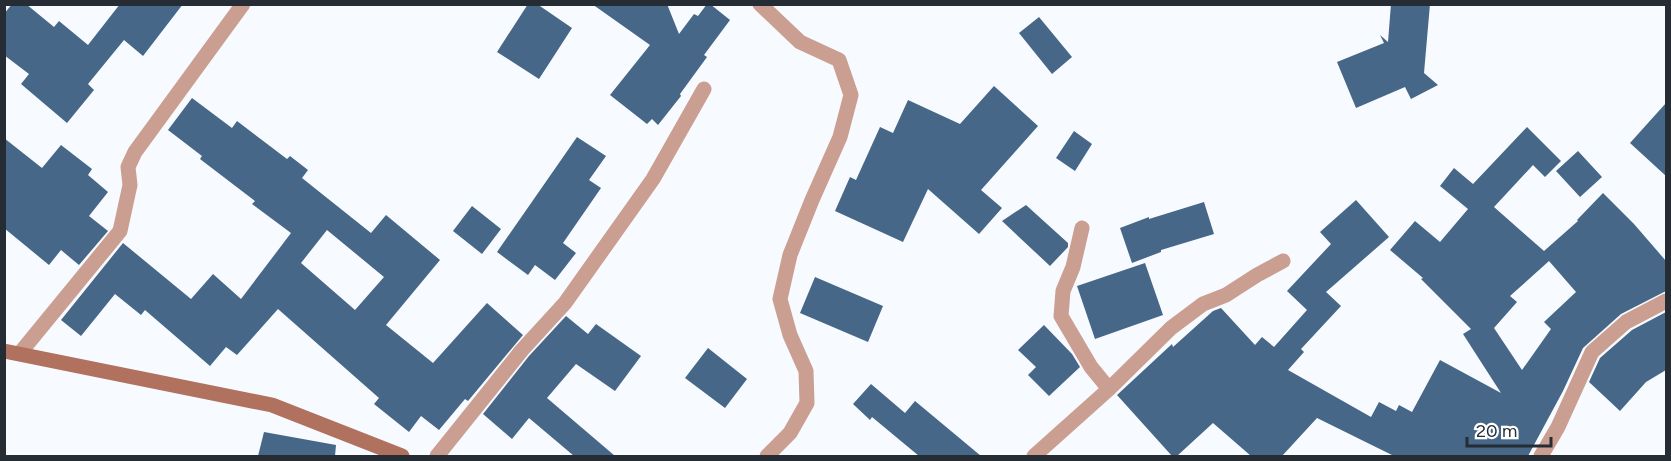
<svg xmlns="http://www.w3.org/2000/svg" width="1671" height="461" viewBox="0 0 1671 461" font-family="Figtree,sans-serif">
	<rect width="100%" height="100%" fill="#f7fafe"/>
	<path fill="#466787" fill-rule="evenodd" d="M12,4H26L54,27L59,21L88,45L120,4H183L143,56L124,40L88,84L94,90L67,123L21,84L29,74L4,55V14Z
		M528,4H537L572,28L539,79L497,52Z
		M592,4H667L679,34L694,14L698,16L707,4H710L730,20L704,55L707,57L680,94L681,96L658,125L652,119L647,124L610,95L650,45Z
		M1391,4H1430L1424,73L1438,85L1411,99L1405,87L1356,108L1337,62L1384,43L1380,35L1388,42Z
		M1039,17L1072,57L1052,74L1019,33Z
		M994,86L1038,126L981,190L1002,208L979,234L928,189L903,242L835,211L850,177L856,180L880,127L893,133L908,100L960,124Z
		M192,98L232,128L237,121L287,159L290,156L308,170L302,178L371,233L386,215L440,260L386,325L433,363L487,303L523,335L468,401L465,399L439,430L421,416L409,432L374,404L379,398L278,309L237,355L226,347L210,366L145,310L141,315L115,294L81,336L61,320L123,243L191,299L213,274L241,299L291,233L252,204L255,201L200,159L202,156L168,130ZM327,230L384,277L355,310L301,263Z
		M1666,103V176L1630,143Z
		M1527,127L1561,161L1545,177L1533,165L1494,207L1544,251L1578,221L1577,220L1603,193L1634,224L1666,261V291L1621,314L1583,348L1563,391L1528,456H1394L1317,418L1282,456H1251L1213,423L1177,456H1172L1117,395L1172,344L1173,347L1213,311L1221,308L1255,345L1262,337L1274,347L1307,310L1287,291L1331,244L1320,232L1356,200L1389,237L1326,292L1341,306L1301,349L1304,352L1288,370L1371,417L1379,402L1396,411L1399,405L1412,412L1440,360L1501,393L1463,334L1471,329L1421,279L1423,278L1390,250L1415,221L1440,242L1468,209L1440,186L1454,168L1473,184ZM1549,261L1576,292L1544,322L1551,329L1522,370L1494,328L1517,302L1510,296Z
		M1074,131L1092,144L1075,171L1056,158Z
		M577,137L606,156L589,180L601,188L563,243L576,253L555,280L535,265L528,275L497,252Z
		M4,138L42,168L61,145L92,169L88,175L108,192L89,216L108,231L79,265L61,250L49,265L4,228Z
		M1578,151L1602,177L1580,197L1556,171Z
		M1204,202L1214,234L1161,250V252L1132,263L1120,228L1149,217V219Z
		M1026,205L1068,243V247L1050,266L1002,221Z
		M472,206L501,229L482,254L453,231Z
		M1145,263L1163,315L1095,339L1077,286Z
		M815,277L883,306L868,342L800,313Z
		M1666,312V370L1646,382L1620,411L1589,382L1600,358L1632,330Z
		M566,316L588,334L596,324L641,356L615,391L576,364L547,398L615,456H574L529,418L512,439L483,414L529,356Z
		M1044,325L1072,354L1080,367L1049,396L1028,375L1036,367L1018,350Z
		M708,348L747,379L725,408L685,378Z
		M871,384L905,413L915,401L981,456H919L872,417L870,420L853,404Z
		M264,432L336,445L335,456H258Z"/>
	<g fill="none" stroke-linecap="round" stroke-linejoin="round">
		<path stroke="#ca9e91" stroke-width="15" d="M760,4L800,42L839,60L851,95L840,137L812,200L790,255L780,299L790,335L806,371L807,403L790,433L767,456
			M1082,228L1073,267L1063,291L1061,316L1091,367L1109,389
			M20,353L120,231L130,185L128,167L135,152L243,4
			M437,456L522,350L565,303L653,179L704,89
			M1034,456L1109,389L1171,328L1203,304L1226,295L1257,275L1283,261
			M1541,456L1558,427L1592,352L1626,322L1666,301"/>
		<path stroke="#b0715e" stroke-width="15" d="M4,351L272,405L402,456"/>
	</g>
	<rect width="1671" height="461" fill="none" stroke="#252c33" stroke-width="12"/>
	<path d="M1467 437v9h84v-9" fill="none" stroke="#252c33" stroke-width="3"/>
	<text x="1476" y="437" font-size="18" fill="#252c33" stroke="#ffffff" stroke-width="4.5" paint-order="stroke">20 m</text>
</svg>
